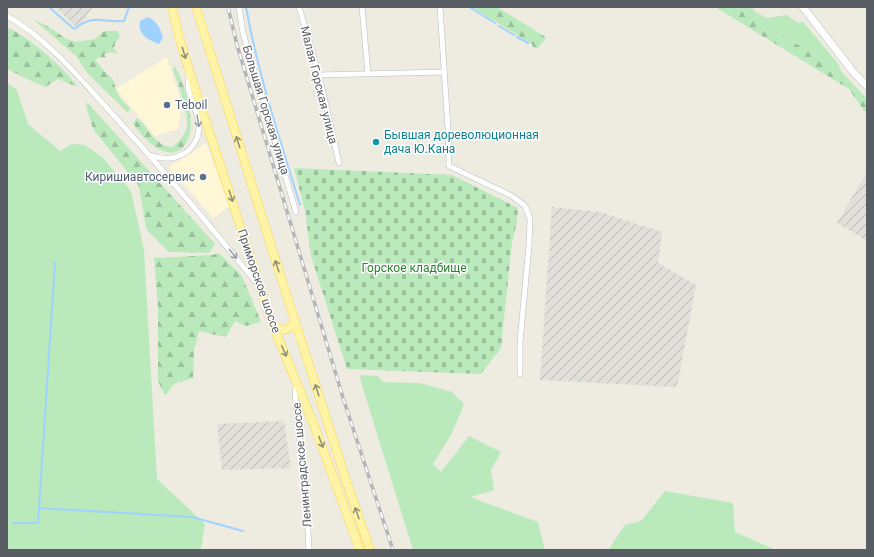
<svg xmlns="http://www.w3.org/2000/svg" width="874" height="557" viewBox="0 0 874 557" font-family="Roboto,sans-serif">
	<defs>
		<pattern id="industrial-furrows" width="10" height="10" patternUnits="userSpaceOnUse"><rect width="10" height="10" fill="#e1dfd9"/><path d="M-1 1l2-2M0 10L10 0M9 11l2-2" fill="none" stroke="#b9b8b4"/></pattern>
		<pattern id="forest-firs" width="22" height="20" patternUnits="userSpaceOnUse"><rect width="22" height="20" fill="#bae9bc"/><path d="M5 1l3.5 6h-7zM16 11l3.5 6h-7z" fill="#9ac09c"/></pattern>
		<pattern id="cemetery-stones" width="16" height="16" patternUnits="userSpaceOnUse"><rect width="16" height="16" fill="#bae9bc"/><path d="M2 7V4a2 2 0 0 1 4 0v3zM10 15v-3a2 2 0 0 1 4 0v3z" fill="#9ac09c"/></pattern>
	</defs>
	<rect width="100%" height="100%" fill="#eeece1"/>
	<path fill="#fff7d5" d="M167,57L182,105L178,129L155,136L116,89Z
		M206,143L230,206L213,218L169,167Z"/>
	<path fill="url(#industrial-furrows)" d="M56,7H91L92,8L78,29Z
		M867,174V241L837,223L863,178Z
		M552,207L600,212L662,232L658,263L696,285L677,387L540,380Z
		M284,421L291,468L222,470L217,424Z"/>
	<path fill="#bae9bc" d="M736,7H755L753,10L766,18L787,15L798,23L803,22L837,62L841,71Z
		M7,83L17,90L28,124L60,151L72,144L85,145L103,158L131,191L144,250L157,479L205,524L201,550H7Z
		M360,375L378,376L383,382L420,383L452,392L464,404L452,433L433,464L441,472L469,436L501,452L491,470L494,490L470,497L538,522L545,550H413L361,382Z
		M665,491L733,503L735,532L776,550H608L625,525L641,521Z"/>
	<path fill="url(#forest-firs)" d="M475,7H497L544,36L546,38L537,49L533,47L532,44L475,9Z
		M715,7H736L841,71L867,99V115L849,89Z
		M33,19L49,27L65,38L75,42L95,39L104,31H118L120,37L115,43L114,49L118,54L111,52L104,54L106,58L99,57L95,60L107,74L113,79L116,90L120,98L130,108L128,113L88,74L76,56Z
		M7,27C33,40 58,63 77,85L75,86L58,79L45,87L23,77L7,69Z
		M175,66C183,80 194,115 190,132C181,172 146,145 133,123L137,118C149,128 155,146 172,147C177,143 184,137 186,130C191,117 177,83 173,69Z
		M87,102L215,244L209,253L169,252L146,229L139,186L93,129L86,106Z
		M219,253L242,276L261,322L246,326L235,321L226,337L211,334L199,331L194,350L193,378L174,384L165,396L158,381V307L154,258L212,255Z"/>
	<path fill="url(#cemetery-stones)" d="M294,168L452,175L518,208L517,222L512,242L501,348L481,374L347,369L311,256L305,211Z"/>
	<path fill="#a0d2ff" d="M148,17C158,22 160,28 163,38L159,44C148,40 137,34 140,21Z"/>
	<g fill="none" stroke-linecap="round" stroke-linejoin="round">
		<path stroke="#a0d2ff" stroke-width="2" d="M49,7L74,29C95,13 102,23 124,21L129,7
			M246,7C258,74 280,140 300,205
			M471,8L495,23
			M499,26L514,35
			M517,37L528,43
			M39,508L192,517L243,531
			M13,523H38L55,263"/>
		<g stroke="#b9bcc2" stroke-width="6">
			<path id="minor" d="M239,7L243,33L296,212
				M299,7L319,75L339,163
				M362,7L368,74
				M440,7L448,129L449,166L512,196L525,206L530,219L529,245L520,342V374
				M7,16C46,38 76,74 107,108C159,165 209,224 258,285
				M319,75L445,72
				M150,155C160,159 173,160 183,154C190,151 194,145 197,138C204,120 191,105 188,87C188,83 189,79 189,75
				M296,386L295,394L307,512L309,550"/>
		</g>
		<g stroke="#babdc4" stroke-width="8">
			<path id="secondary" d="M803,7L854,73L867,86"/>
		</g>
		<g stroke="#ffd349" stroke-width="9">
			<path id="primary" d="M172,7L179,37L189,70L272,323L314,425L360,550
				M196,7L285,290L346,480L370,550
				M272,323L277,328L284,330L292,326L294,319"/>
		</g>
		<use href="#minor" stroke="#fff" stroke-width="5"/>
		<use href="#secondary" stroke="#fff" stroke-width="7"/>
		<use href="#primary" stroke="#fff4a5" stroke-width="8"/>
		<g stroke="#b5b6b7" stroke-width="3.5">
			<path id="rail" d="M228,7L237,45L344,401L393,550"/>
		</g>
		<use href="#rail" stroke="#fff" stroke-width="2" stroke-dasharray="6" stroke-linecap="butt"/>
	</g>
	<defs><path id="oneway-shaft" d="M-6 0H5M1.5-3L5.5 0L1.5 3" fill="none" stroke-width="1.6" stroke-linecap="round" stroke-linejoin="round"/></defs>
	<g stroke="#93927b">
		<use href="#oneway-shaft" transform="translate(184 53) rotate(73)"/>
		<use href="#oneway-shaft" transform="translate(238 142) rotate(-108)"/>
		<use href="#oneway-shaft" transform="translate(231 196) rotate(72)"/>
		<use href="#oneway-shaft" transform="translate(277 266) rotate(-108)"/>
		<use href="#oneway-shaft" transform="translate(284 351) rotate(66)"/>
		<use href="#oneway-shaft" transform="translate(317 390) rotate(-108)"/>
		<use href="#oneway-shaft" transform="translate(321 442) rotate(69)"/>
		<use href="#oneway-shaft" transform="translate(357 513) rotate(-109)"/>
	</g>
	<g stroke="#9b9ea2">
		<use href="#oneway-shaft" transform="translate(198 121) rotate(80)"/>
		<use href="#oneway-shaft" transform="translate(233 254) rotate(52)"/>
	</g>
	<g fill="#5c6f8a" stroke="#fff" stroke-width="1.5">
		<circle cx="167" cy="105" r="4"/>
		<circle cx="203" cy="177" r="4"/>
	</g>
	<circle fill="#0f9aa8" stroke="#fff" stroke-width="1.5" cx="376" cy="142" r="4"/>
	<g text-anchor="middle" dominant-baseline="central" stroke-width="3" stroke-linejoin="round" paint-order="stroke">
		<g font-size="12" fill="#595e64" stroke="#fff">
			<text transform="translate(319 85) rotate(76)">Малая Горская улица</text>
			<text transform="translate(266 110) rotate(73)">Большая Горская улица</text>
			<text transform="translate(259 281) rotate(71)">Приморское шоссе</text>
			<text transform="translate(302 465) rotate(-95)">Ленинградское шоссе</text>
		</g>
		<g font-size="12" fill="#4e5e75" stroke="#fff" text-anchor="start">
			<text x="175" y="105">Teboil</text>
			<text x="195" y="177" text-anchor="end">Киришиавтосервис</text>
		</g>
		<g font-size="12" fill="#0d838f" stroke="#fff" text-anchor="start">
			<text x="384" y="135">Бывшая дореволюционная<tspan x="384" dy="14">дача Ю.Кана</tspan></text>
		</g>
		<g font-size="12" fill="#2b8232" stroke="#fff">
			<text x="414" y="268">Горское кладбище</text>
		</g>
	</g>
	<rect width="874" height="557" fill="none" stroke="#595e64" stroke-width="16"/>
</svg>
